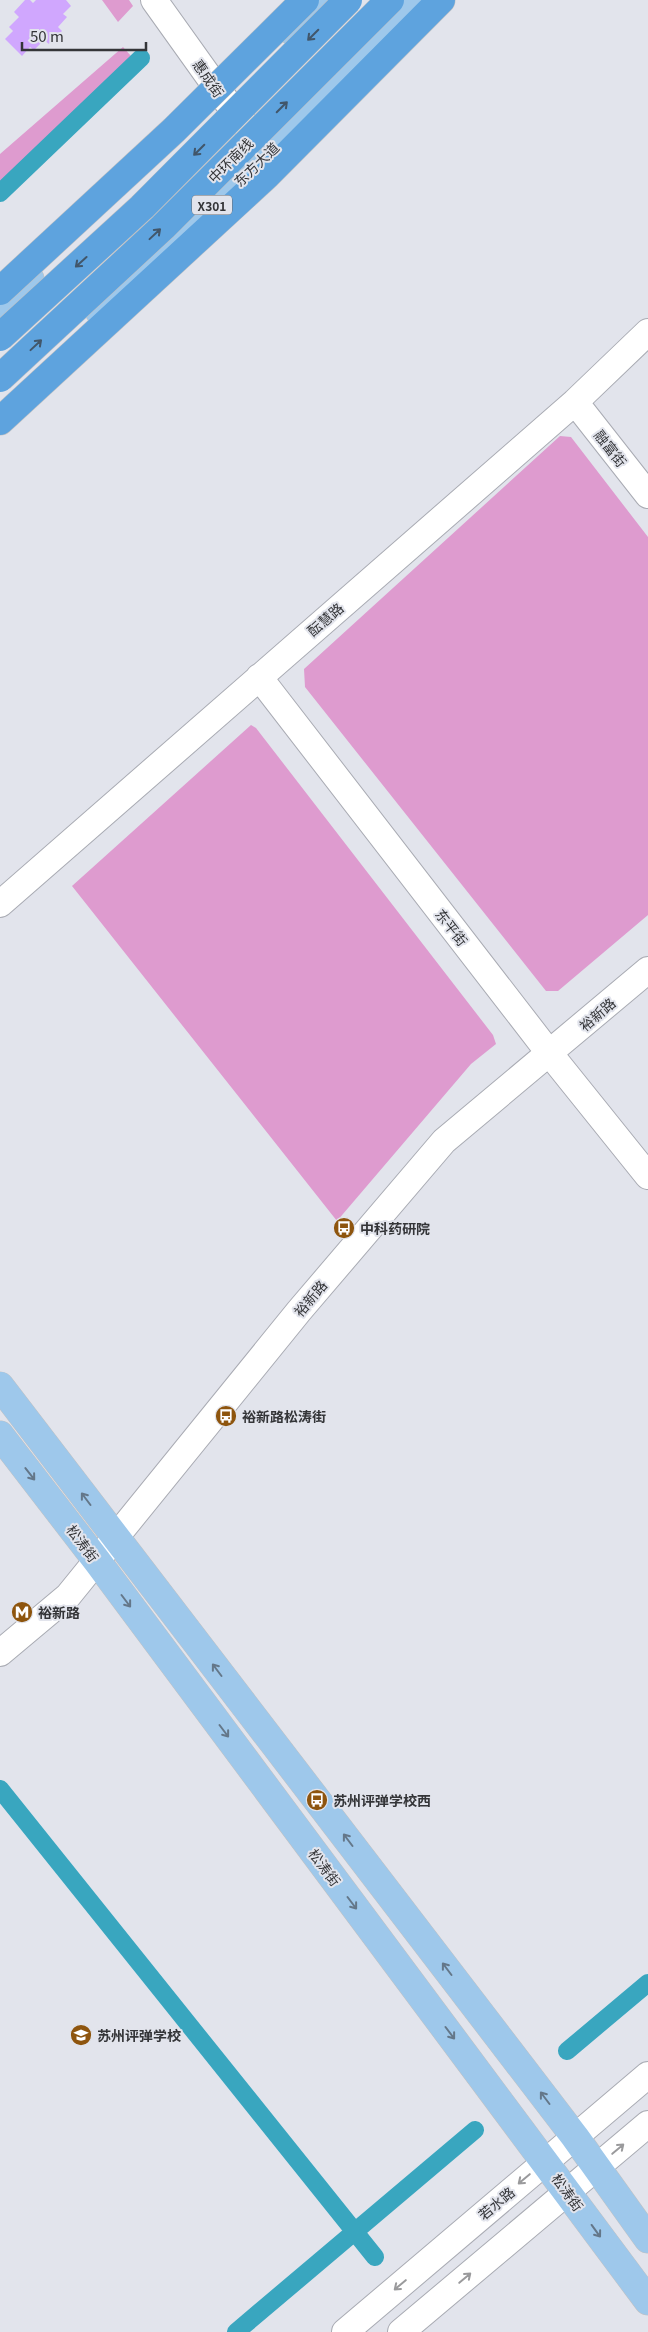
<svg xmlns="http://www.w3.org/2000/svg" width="648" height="2332" viewBox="0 0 648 2332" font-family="Georgia,'Noto Sans SC',serif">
	<rect width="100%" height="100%" fill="#e2e4ec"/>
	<path fill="#de9bcf" d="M102,0H129L133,6L118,22Z
		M123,47L139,65L0,183V154Z
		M560,436L571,437L648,537V915L558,991H546L305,687L304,669Z
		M251,725L256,728L493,1035L496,1044L471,1064L337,1221L72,886Z"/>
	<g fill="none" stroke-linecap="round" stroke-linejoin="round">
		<path stroke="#39a6bf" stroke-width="18" d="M0,193L141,58
			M0,1789L375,2257
			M567,2051L648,1983
			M236,2332L475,2130"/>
	</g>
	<path fill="#d0a7fe" d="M25,0H30L33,3L36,0H66L71,6L63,14L67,17L58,27L62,31L49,44L44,40L34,50L30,47L22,56L5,39L13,31L9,27L19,17L14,12Z"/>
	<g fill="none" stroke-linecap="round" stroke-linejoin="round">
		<g stroke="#a9abb3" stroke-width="28">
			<path id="secondary" d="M154,0L224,98L250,131
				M575,402L648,495
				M259,677L550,1054L648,1176
				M0,904L575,402L648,332
				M0,1653L68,1596L299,1311L444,1141L648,970
				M345,2332L648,2075
				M401,2332L648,2124"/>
		</g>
		<g stroke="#c2c2c3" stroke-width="29">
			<path id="primary" d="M292,31L322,0
				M0,307L30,279
				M99,311L268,153L419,0
				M0,1386L575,2137L648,2239
				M0,1435L97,1561L648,2301"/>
		</g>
		<g stroke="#c2c2c3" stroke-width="29">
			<path id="highway" d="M0,421L267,175L441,0"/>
		</g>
		<use href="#secondary" stroke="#fff" stroke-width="26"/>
		<use href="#primary" stroke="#9ec8eb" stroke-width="28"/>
		<use href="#highway" stroke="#5ea3de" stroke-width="28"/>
		<g stroke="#c2c2c3" stroke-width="29" stroke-linecap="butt">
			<path id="highway-bridge" d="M0,291L174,130L305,0
				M0,337L142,207L348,0
				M0,378L163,227L390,0"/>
		</g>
		<use href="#highway-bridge" stroke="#5ea3de" stroke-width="28"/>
	</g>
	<defs><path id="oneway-shaft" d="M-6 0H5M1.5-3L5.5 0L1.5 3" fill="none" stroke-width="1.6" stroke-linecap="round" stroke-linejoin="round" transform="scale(1.25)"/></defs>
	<g stroke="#41566a">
		<use href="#oneway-shaft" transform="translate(313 35) rotate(135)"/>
		<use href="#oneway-shaft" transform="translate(282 107) rotate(-45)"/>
		<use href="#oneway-shaft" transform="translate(199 150) rotate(135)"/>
		<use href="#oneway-shaft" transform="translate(155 234) rotate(-43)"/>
		<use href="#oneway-shaft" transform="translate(81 262) rotate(138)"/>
		<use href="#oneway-shaft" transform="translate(36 345) rotate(-43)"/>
	</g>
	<g stroke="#647789">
		<use href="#oneway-shaft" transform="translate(30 1474) rotate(52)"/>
		<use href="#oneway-shaft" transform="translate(86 1499) rotate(-127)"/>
		<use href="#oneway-shaft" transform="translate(126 1601) rotate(53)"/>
		<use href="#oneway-shaft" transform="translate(217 1670) rotate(-127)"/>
		<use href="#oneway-shaft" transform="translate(224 1731) rotate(53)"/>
		<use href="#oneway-shaft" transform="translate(348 1840) rotate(-127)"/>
		<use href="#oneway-shaft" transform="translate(352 1903) rotate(53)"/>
		<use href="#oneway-shaft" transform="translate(447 1969) rotate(-127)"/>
		<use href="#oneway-shaft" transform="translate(450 2033) rotate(53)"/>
		<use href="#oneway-shaft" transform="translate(545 2098) rotate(-127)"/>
		<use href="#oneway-shaft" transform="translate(596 2231) rotate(54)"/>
	</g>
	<g stroke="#9a9a9c">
		<use href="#oneway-shaft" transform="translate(618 2149) rotate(-40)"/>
		<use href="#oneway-shaft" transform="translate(524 2179) rotate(140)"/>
		<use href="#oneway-shaft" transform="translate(465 2278) rotate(-40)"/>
		<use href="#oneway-shaft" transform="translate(400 2285) rotate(140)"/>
	</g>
	<defs>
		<g id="bus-disc" transform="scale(1.125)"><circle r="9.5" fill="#8e550e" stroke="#e2e4ec"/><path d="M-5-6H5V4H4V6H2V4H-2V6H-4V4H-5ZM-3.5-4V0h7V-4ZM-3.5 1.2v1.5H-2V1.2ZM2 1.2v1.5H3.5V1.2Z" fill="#fff"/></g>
		<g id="metro-disc" transform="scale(1.125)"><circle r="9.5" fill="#8e550e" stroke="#e2e4ec"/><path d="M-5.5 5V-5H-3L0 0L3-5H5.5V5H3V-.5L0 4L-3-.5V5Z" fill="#fff"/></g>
		<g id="school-disc" transform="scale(1.125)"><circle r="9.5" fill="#8e550e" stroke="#e2e4ec"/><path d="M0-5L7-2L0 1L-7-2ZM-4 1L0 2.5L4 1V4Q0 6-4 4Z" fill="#fff"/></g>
	</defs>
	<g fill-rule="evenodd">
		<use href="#bus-disc" x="344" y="1228"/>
		<use href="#bus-disc" x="226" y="1416"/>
		<use href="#metro-disc" x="22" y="1612"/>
		<use href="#bus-disc" x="317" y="1800"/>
		<use href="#school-disc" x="81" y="2035"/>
	</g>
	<g text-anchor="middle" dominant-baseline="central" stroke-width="4" stroke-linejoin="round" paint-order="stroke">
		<rect fill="#e2e4ec" stroke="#686a6e" stroke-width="1" x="192" y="195.5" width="40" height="19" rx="4"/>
		<g font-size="12" font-weight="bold" fill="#343538">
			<text x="212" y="205">X301</text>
		</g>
		<g font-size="14" fill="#343538" stroke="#e2e4ec">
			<text transform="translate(209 78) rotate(55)">惠成街</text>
			<text transform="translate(230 160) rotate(-45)">中环南线</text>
			<text transform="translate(256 164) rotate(-44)">东方大道</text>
			<text transform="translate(611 448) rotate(52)">融富街</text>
			<text transform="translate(325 619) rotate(-41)">酝慧路</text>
			<text transform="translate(452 927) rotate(52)">东平街</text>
			<text transform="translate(597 1014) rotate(-41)">裕新路</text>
			<text transform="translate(310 1298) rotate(-50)">裕新路</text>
			<text transform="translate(83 1543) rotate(53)">松涛街</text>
			<text transform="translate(325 1867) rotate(53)">松涛街</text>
			<text transform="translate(568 2192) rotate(54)">松涛街</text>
			<text transform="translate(496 2203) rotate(-40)">若水路</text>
		</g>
		<g font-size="14" font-weight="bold" fill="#343538" stroke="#e2e4ec" text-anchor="start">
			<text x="360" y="1228">中科药研院</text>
			<text x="242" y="1416">裕新路松涛街</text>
			<text x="38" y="1612">裕新路</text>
			<text x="333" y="1800">苏州评弹学校西</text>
			<text x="97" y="2035">苏州评弹学校</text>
		</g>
	</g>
	<path d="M22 42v8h124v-8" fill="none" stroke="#343538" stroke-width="2.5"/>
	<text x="30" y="42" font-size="15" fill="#343538" stroke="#e2e4ec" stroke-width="4" paint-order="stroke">50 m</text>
</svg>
